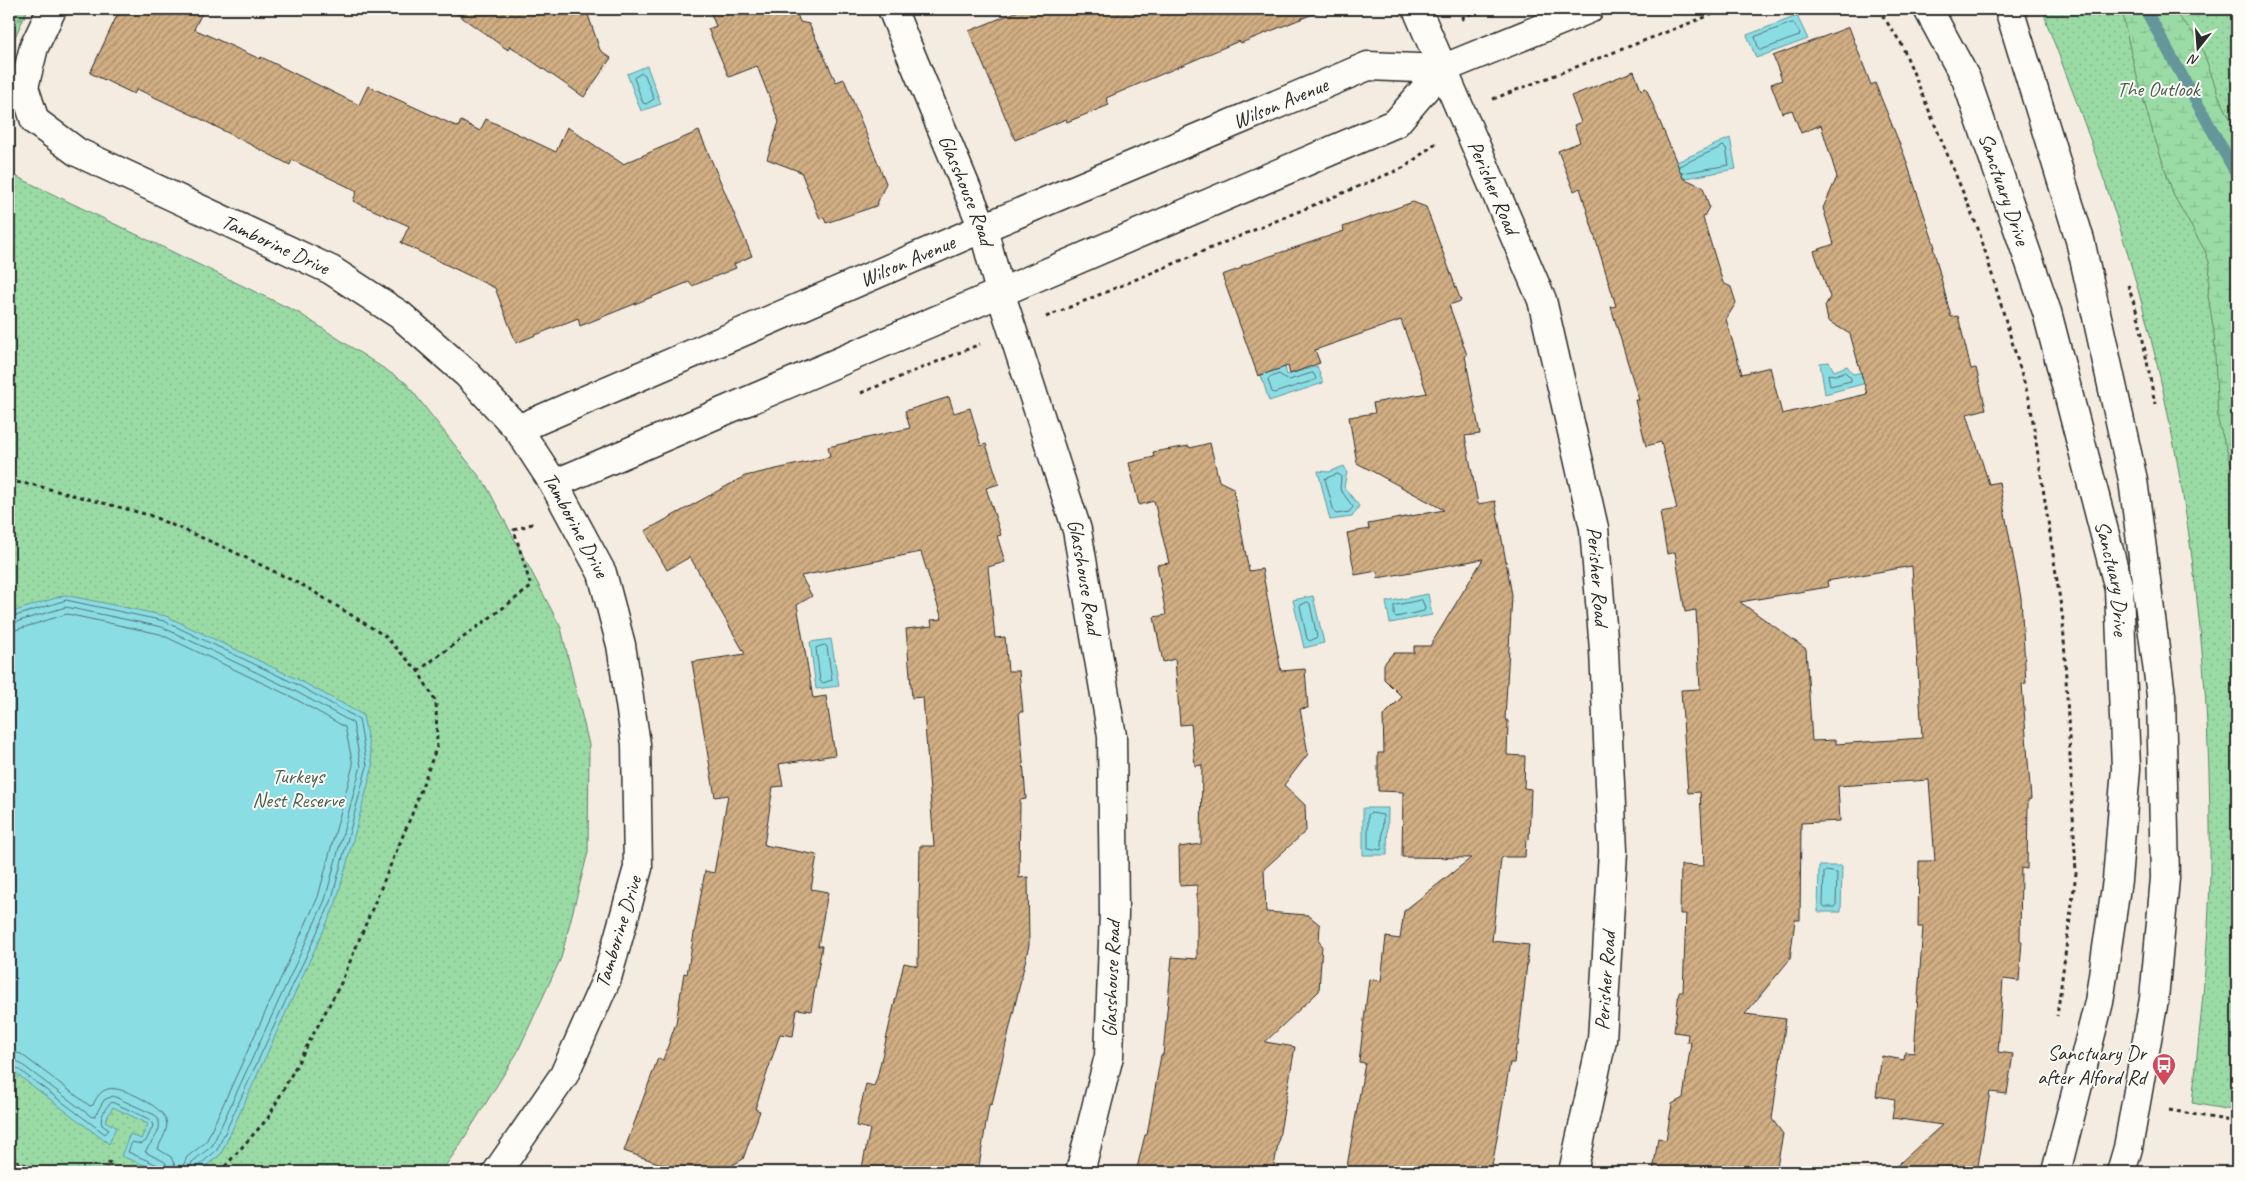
<svg xmlns="http://www.w3.org/2000/svg" width="2246" height="1181" viewBox="0 0 2246 1181" font-family="Caveat,sans-serif">
<defs>
<pattern id="green-dots" width="8" height="8" patternUnits="userSpaceOnUse" patternTransform="scale(1.25)"><rect width="8" height="8" fill="#9adba5"/><path d="M2 2h.1M6 6h.1" fill="none" stroke="#85bc8e" stroke-width="1.8" stroke-linecap="round"/></pattern>
<pattern id="forest-firs" width="22" height="20" patternUnits="userSpaceOnUse" patternTransform="scale(1.25)"><rect width="22" height="20" fill="#9adba5"/><path d="M5 1l3.5 6h-7zM16 11l3.5 6h-7z" fill="#85bc8e"/></pattern>
<pattern id="wetland-marsh" width="20" height="14" patternUnits="userSpaceOnUse" patternTransform="scale(1.25)"><rect width="20" height="14" fill="#9adba5"/><path d="M1 5h8M5 5V1M11 12h8M15 12V8" fill="none" stroke="#85bc8e"/></pattern>
<pattern id="building-hatch" width="6" height="6" patternUnits="userSpaceOnUse" patternTransform="scale(1.25)"><rect width="6" height="6" fill="#d1ae83"/><path d="M-1 1l2-2M0 6l6-6M5 7l2-2" fill="none" stroke="#aa8e6b"/></pattern>
</defs>
<rect width="100%" height="100%" fill="#f4ece0"/>
<filter id="ink" filterUnits="userSpaceOnUse"><feTurbulence type="fractalNoise" baseFrequency=".02" numOctaves="2"/><feDisplacementMap in="SourceGraphic" scale="10" xChannelSelector="R" yChannelSelector="G"/><feConvolveMatrix kernelMatrix="1 2 1 2 8 2 1 2 1" color-interpolation-filters="sRGB"/></filter>
<g filter="url(#ink)">
<g fill="url(#green-dots)" stroke="#628368">
<path d="M2043,9H2237V1111L2192,1103C2200,1026 2209,949 2210,871C2212,687 2193,502 2147,323C2121,221 2085,122 2047,24Z"/>
<path d="M9,173L299,313L406,383L486,485L561,628L589,745L588,852L561,958L517,1053L458,1148L441,1172H9Z"/>
</g>
<path fill="url(#forest-firs)" stroke="#628368" d="M9,9H28L9,50Z"/>
<path fill="url(#wetland-marsh)" stroke="#628368" d="M2122,9H2171L2191,30L2201,45L2218,94L2237,133V484L2218,421L2214,332L2208,296L2210,265L2205,251L2174,196L2153,133L2134,66L2125,27Z"/>
<g fill="#8bdde4" stroke="#65969a">
<path d="M1797,16L1808,39L1756,58L1747,35Z"/>
<path d="M647,66L661,104L641,111L627,74Z"/>
<path d="M1730,138L1736,169L1675,180L1670,165Z"/>
<path d="M1829,362L1834,371L1847,366L1853,374L1872,370L1874,381L1825,394L1820,363Z"/>
<path d="M1317,366L1323,383L1269,401L1261,375L1285,367L1287,375Z"/>
<path d="M1344,466L1347,472L1344,487L1359,506L1352,517L1330,520L1318,471L1329,472Z"/>
<path d="M1428,594L1432,615L1390,623L1386,602Z"/>
<path d="M65,595L166,616L299,680L363,715L373,766L336,903L221,1154L198,1172H163L121,1156L130,1134L141,1139L148,1124L113,1107L105,1121L116,1127L109,1144L9,1068V613Z"/>
<path d="M1313,596L1324,643L1304,648L1293,600Z"/>
<path d="M831,639L839,686L816,689L810,642Z"/>
<path d="M1363,808H1388L1387,855H1363Z"/>
<path d="M1819,866H1842L1841,912H1818Z"/>
</g>
<g fill="none" stroke-linecap="round" stroke-linejoin="round">
<g stroke="#517275" stroke-width="1">
<path d="M1793,23L1800,33L1799,36L1761,50H1759L1755,37Z"/>
<path d="M642,73L645,75L654,99L646,104L643,103L634,78Z"/>
<path d="M1679,166L1723,146L1726,148L1729,165L1682,173"/>
<path d="M1845,372L1851,378V381L1830,386L1828,374L1835,375Z"/>
<path d="M1313,373L1316,378L1315,380L1274,393L1272,392L1268,380L1269,378L1279,374L1288,380Z"/>
<path d="M1338,474L1341,476L1340,489L1353,507L1349,512L1336,514L1334,512L1325,479Z"/>
<path d="M1422,600L1425,608L1424,611L1396,617L1394,615V606Z"/>
<path d="M1308,602L1310,604L1317,637L1310,641L1307,639L1300,606Z"/>
<path d="M9,618L66,600L164,621L296,684L359,719L367,766L331,902L217,1150L197,1167L195,1172"/>
<path d="M9,624L66,607L162,627L293,690L353,723L361,766L325,900L212,1146L192,1162L189,1172"/>
<path d="M9,632L67,614L160,634L290,696L345,727L353,765L318,897L206,1142L187,1157L181,1170H177L171,1157L158,1149C161,1139 169,1131 166,1120C163,1107 121,1085 108,1089C100,1091 96,1098 93,1105L90,1106L21,1054L9,1051"/>
<path d="M825,645L827,647L832,680L823,683L820,681L816,648Z"/>
<path d="M1371,813L1383,815L1382,847L1381,850L1368,848V815Z"/>
<path d="M1826,871L1837,873L1836,905L1834,907H1825L1823,905L1824,873Z"/>
<path d="M9,1058L17,1061L92,1117L95,1116L104,1100L113,1096L155,1115C167,1128 151,1141 145,1152L165,1162L169,1172"/>
<path d="M9,1065L14,1066L105,1134L109,1130L102,1125C99,1118 106,1106 112,1102L151,1120L153,1126L146,1141L141,1144L132,1142L128,1152L160,1166L163,1172"/>
</g>
<path stroke="#65969a" stroke-width="12" d="M2145,9L2237,175"/>
</g>
<g fill="url(#building-hatch)" stroke="#2b2b2b" fill-rule="evenodd">
<path d="M120,9H204L194,29L260,59L261,57L359,105L368,86L458,127L461,121L480,131L486,119L556,152L567,127L623,164L699,131L752,256L734,264L736,268L692,286L689,282L580,326L578,318L516,343L495,288L401,243L409,226L353,201L357,191L292,160L290,165L197,117L137,89L134,94L90,73Z"/>
<path d="M450,9H586L600,50L611,58L584,97L510,46L508,50Z"/>
<path d="M709,9H795L800,22L809,24L836,82L844,79L886,183L876,206L826,223L824,218L820,219L801,172L767,159L779,122L757,66L729,77L708,29L716,26Z"/>
<path d="M1023,9H1322L1323,10L1241,43L1239,41L1106,98L1109,105L1067,122L1066,119L1015,140L969,31Z"/>
<path d="M1849,27L1871,85L1875,83L1905,157L1935,247H1933L1951,317L1958,316L1971,369L1976,368L1986,409L1967,414L1989,484L1999,482L2021,598L2026,683L2022,684L2031,799L2028,800L2027,869L2021,868L2020,941H2022L2019,981L2003,979L1998,1052L2013,1054L2007,1094L1990,1092L1977,1172H1890L1942,1125L1892,1118L1895,1099L1876,1096L1882,1056L1904,1060L1905,1052L1914,1053L1923,927H1918L1919,861H1935L1929,780L1838,786L1840,821L1801,823L1800,920H1795L1790,959L1745,1014L1786,1019L1772,1119L1783,1134L1776,1172H1653L1658,1138L1666,1140L1672,1104L1683,1098L1691,1042H1687L1688,1034L1674,1032L1679,992H1683L1686,914H1680L1681,865L1704,866L1700,792L1688,793L1681,690L1700,689L1696,610L1685,612L1675,552L1667,554L1660,512L1677,509L1661,442L1646,446L1635,400H1639L1611,307L1616,306L1580,188L1574,191L1558,151L1580,142L1574,125L1581,122L1571,96L1634,71L1641,90L1646,88L1683,178L1703,187L1709,207L1703,218L1723,283L1731,287L1736,303L1726,319L1742,374L1770,367L1782,414L1867,394L1850,334L1828,321L1825,306L1830,297L1814,251L1834,244L1823,208L1837,177L1821,125L1801,133L1792,110L1782,113L1771,84L1782,80L1773,56ZM1912,566L1922,738L1836,744V740L1812,741L1806,649L1740,602L1828,587L1827,581Z"/>
<path d="M1413,202L1426,207L1461,301L1449,305L1467,355L1465,356L1480,434L1465,436L1478,504L1495,501L1512,595L1505,719L1508,721L1507,755L1525,756L1524,788L1531,789L1529,840L1526,839L1525,857H1503L1501,859L1492,941L1529,945L1518,1046H1516L1514,1063H1510L1491,1172H1346L1365,1063L1359,1062L1369,979L1381,981L1386,937L1400,939L1404,911L1471,858L1402,857L1403,792L1378,791V753H1384L1383,716L1402,697L1384,679V664L1393,653H1414V646H1430L1483,559L1378,578L1377,571L1355,575L1347,533L1369,529L1368,524L1444,510L1357,463L1349,417L1375,413L1373,403L1427,393L1401,320L1315,350L1320,363L1290,374L1288,366L1258,376L1222,275L1242,268L1241,266L1344,231L1343,227Z"/>
<path d="M949,397L954,413L970,408L981,446L986,444L999,484L986,488L1001,535L997,536L1005,562L988,567L995,638L1005,637L1008,671H1019L1023,712H1019L1026,799L1020,800L1019,878L1028,877L1029,945L992,1104L989,1105L978,1172H861L870,1129L856,1126L866,1084L874,1086L877,1078L904,963L918,966L920,846H934L923,697L912,698L906,629L932,626L931,620L942,619L921,552L801,576L812,596L797,605L813,698L826,696L835,755L779,764L783,786L773,787L764,845L817,855L811,889L828,892L818,946H822L811,1011L797,1009L793,1036L780,1034L755,1109L760,1111L743,1159L721,1172H684L624,1151L658,1058L663,1060L676,1023L684,973L687,974L705,871L714,873L728,795L715,797L692,662L745,654L690,557L667,570L645,531L745,476L830,457L828,447L910,428L905,411Z"/>
<path d="M1210,443L1219,481L1233,488L1249,571L1262,569L1281,671L1305,669L1308,708L1300,709L1308,754L1284,785L1305,805L1306,831L1264,869L1266,912L1308,915L1320,925L1319,942L1322,945L1319,991L1265,1042L1295,1047L1273,1172H1136L1145,1135H1147L1161,1055H1163L1172,957L1197,959V885L1180,886L1179,847L1201,844L1202,765L1195,766L1191,724L1180,725L1175,659L1163,662L1154,617L1166,615L1157,565L1169,563L1154,501L1139,505L1129,463L1154,457L1153,452L1189,446L1190,448Z"/>
</g>
<g fill="none" stroke-linecap="round" stroke-linejoin="round">
<g stroke="#2b2b2b" stroke-width="31">
<g id="street">
<path id="s1" d="M52,9L34,47L24,87L35,121L77,152L331,270L400,315L467,374L518,429L554,484L602,573L621,645L636,744L638,868L607,978L564,1075L497,1172"/>
<path id="s2" d="M892,9L983,228L1000,292L1077,530L1112,736L1114,913L1109,1056L1080,1172"/>
<path id="s3" d="M1417,9L1542,300L1594,528L1604,650L1613,851L1602,1040L1573,1172"/>
<path id="s4" d="M518,429L983,228L1368,66L1442,69L1589,9"/>
<path d="M554,484L1396,123L1442,69"/>
</g>
</g>
<g stroke="#2b2b2b" stroke-width="31">
<g id="secondary">
<path id="s5" d="M1928,9L1966,79L2047,312L2119,589L2126,768L2117,880L2099,1002L2056,1172"/>
<path d="M2009,9L2080,240L2133,480L2161,695L2165,878L2154,999L2128,1148L2121,1172"/>
</g>
</g>
<g stroke="#2b2b2b" stroke-width="3" stroke-dasharray="4 4" stroke-linecap="butt">
<path d="M1459,9L1464,22"/>
<path d="M1878,9L1901,43L1979,231L2030,402L2063,620L2076,873L2057,1016"/>
<path d="M1461,18L1483,9"/>
<path d="M1493,99L1726,9"/>
<path d="M2128,285L2139,319L2155,404"/>
<path d="M1046,317L1405,167L1436,143"/>
<path d="M861,393L980,344"/>
<path d="M9,481L34,485L149,515L228,549L306,587L385,636L418,671L436,702L437,746L412,814L341,983L268,1118L220,1172"/>
<path d="M418,671L531,587L514,530L535,523"/>
<path d="M2169,1110L2237,1122"/>
<path d="M9,1157L40,1172"/>
<path d="M105,1172L111,1159"/>
</g>
<use href="#street" stroke="#fdfcf7" stroke-width="28"/>
<use href="#secondary" stroke="#fdfcf7" stroke-width="28"/>
</g>
</g>
<defs>
<g id="bus-pin" transform="scale(1.25)"><path d="M0 17L-7.5 6A9.5 9.5 0 1 1 7.5 6Z" fill="#d1495b" stroke="#fdfcf7"/><path d="M-5-6H5V4H4V6H2V4H-2V6H-4V4H-5ZM-3.5-4V0h7V-4ZM-3.5 1.2v1.5H-2V1.2ZM2 1.2v1.5H3.5V1.2Z" fill="#fff"/></g>
</defs>
<g fill-rule="evenodd">
<use href="#bus-pin" x="2164" y="1065"/>
</g>
<g text-anchor="middle" dominant-baseline="central" stroke-width="4" stroke-linejoin="round" paint-order="stroke">
<g font-size="21" fill="#4c6050" stroke="#fdfcf7">
<text x="2158" y="89">The Outlook</text>
<text x="298" y="776">Turkeys<tspan x="298" dy="24">Nest Reserve</tspan></text>
</g>
<g font-size="21" fill="#2b2b2b" stroke="#fdfcf7">
<text stroke="none"><textPath href="#s4" startOffset="829">Wilson Avenue</textPath></text>
<text stroke="none"><textPath href="#s3" startOffset="194">Perisher Road</textPath></text>
<text stroke="none"><textPath href="#s5" startOffset="196">Sanctuary Drive</textPath></text>
<text stroke="none"><textPath href="#s2" startOffset="196">Glasshouse Road</textPath></text>
<text stroke="none"><textPath href="#s1" startOffset="390">Tamborine Drive</textPath></text>
<text stroke="none"><textPath href="#s4" startOffset="424">Wilson Avenue</textPath></text>
<text stroke="none"><textPath href="#s1" startOffset="810">Tamborine Drive</textPath></text>
<text stroke="none"><textPath href="#s2" startOffset="601">Glasshouse Road</textPath></text>
<text stroke="none"><textPath href="#s3" startOffset="599">Perisher Road</textPath></text>
<text stroke="none"><textPath href="#s5" startOffset="601">Sanctuary Drive</textPath></text>
<text transform="translate(618 932) rotate(-73)">Tamborine Drive</text>
<text transform="translate(1111 979) rotate(-88)">Glasshouse Road</text>
<text transform="translate(1605 981) rotate(-86)">Perisher Road</text>
</g>
<g font-size="21" fill="#2b2b2b" stroke="#fdfcf7" text-anchor="end">
<text x="2146" y="1053">Sanctuary Dr<tspan x="2146" dy="24">after Alford Rd</tspan></text>
</g>
</g>
<rect width="2246" height="1181" fill="none" stroke="#fdfcf7" stroke-width="30"/>
<rect x="15" y="15" width="2216" height="1151" fill="none" stroke="#2b2b2b" stroke-width="2" filter="url(#ink)"/>
<g transform="translate(2198 48) rotate(197)" stroke="#fdfcf7" stroke-width="4" paint-order="stroke">
<path d="M0-4L9 19L0 12L-9 19Z" fill="#2b2b2b"/>
<text y="-8" font-size="14" font-weight="bold" text-anchor="middle" fill="#2b2b2b">N</text>
</g>
</svg>
